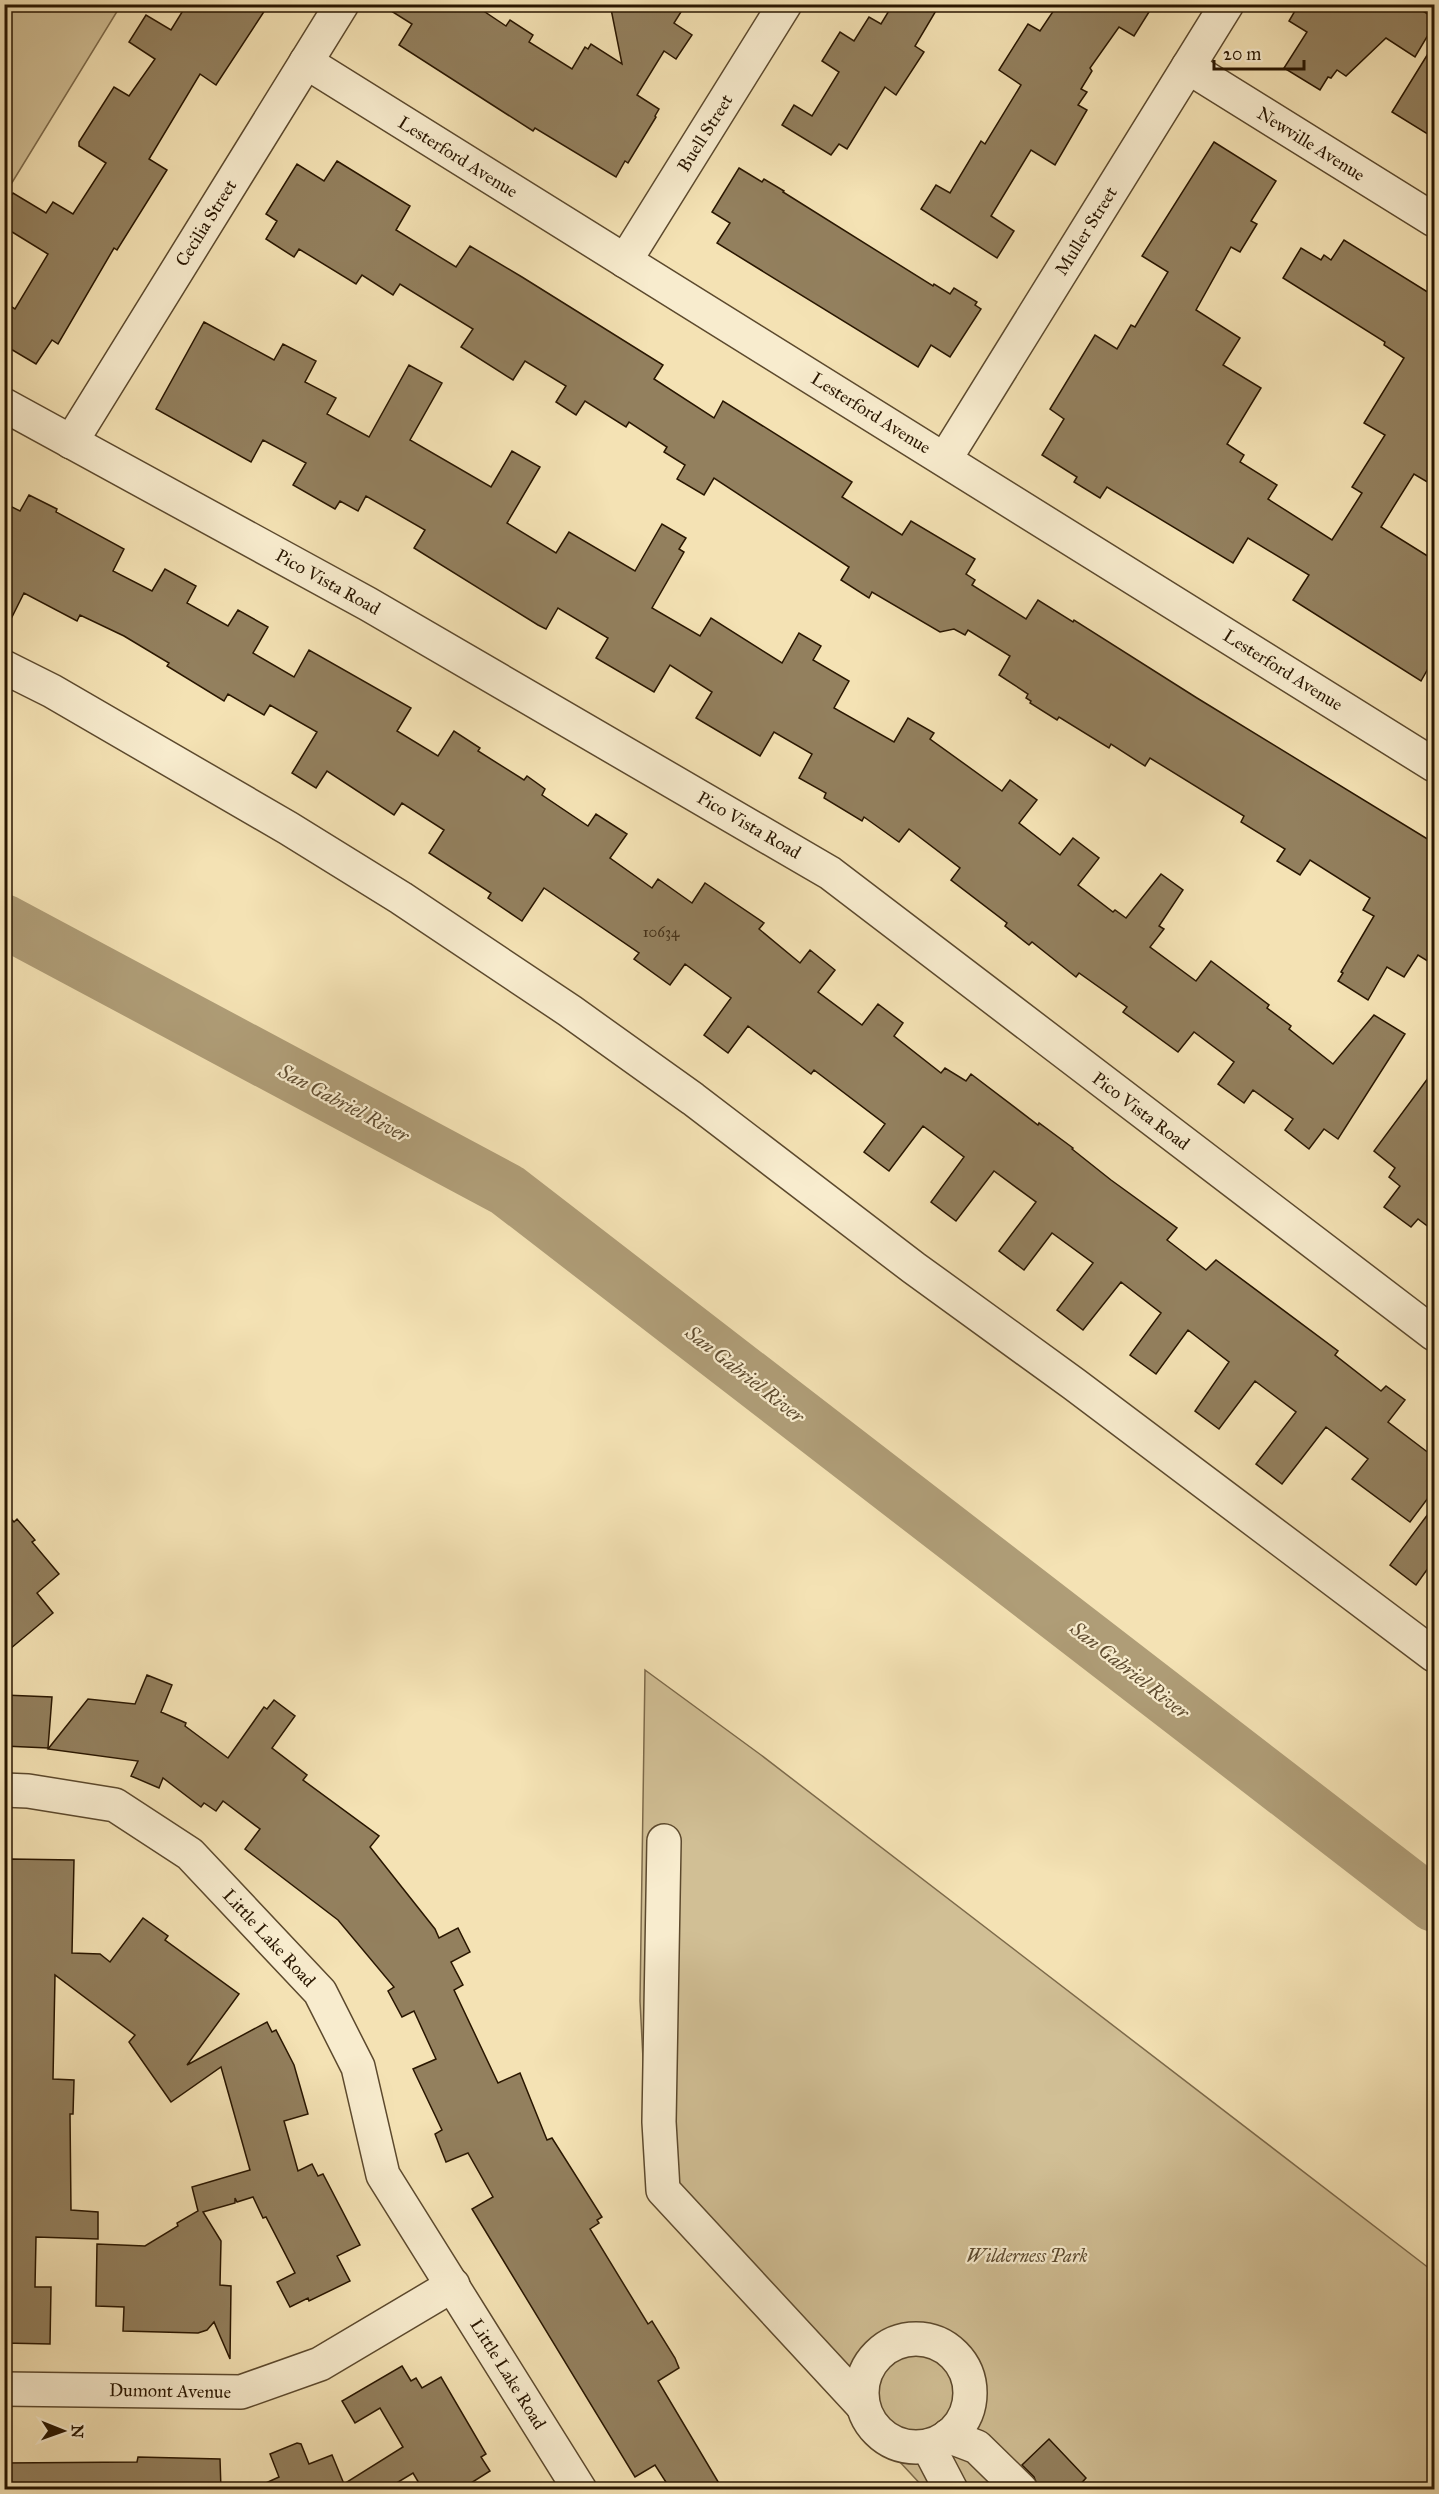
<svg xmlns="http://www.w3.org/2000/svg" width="1439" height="2494" viewBox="0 0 1439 2494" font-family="'IM FELL Great Primer',serif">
<rect width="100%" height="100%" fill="#f4e2b4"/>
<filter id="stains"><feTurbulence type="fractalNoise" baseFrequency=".00333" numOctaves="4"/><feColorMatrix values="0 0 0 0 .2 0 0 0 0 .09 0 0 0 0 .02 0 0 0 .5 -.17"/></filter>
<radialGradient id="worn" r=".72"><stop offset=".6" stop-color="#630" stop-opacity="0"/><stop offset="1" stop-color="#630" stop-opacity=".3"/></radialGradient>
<g fill="#d1bf95" stroke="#7d6a4a" stroke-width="1.5">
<path d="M5,4L121,5L5,194L4,5Z"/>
<path d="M645,1670L761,1755L1434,2272V2489H925L650,2193L640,2001Z"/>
</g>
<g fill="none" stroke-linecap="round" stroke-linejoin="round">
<path stroke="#af9d77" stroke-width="54" d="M4,921L507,1190L1434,1905"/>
</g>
<g fill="#93805e" stroke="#291600" stroke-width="1.5">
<path d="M187,4H269L216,85L200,74L149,159L167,170L117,250L114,248L58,344L52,340L36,364L4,345V302L15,309L48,254L4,227V206L13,193L46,213L53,202L73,214L106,163L79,146V142L114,87L129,96L155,59L129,42L146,15L171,30Z"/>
<path d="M380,4H473L506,26L510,20L533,35L529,42L572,69L585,47L588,49L591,44L622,64L610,4H686L674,23L692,35L676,59L664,51L637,95L659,109L655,116L656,117L628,163L625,161L616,177L535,128L533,131L399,45L412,24Z"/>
<path d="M893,4H940L915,46L924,52L896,95L885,87L847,149L839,144L831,155L782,125L794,105L812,116L839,72L822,61L840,32L854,41L869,17L881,24Z"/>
<path d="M1058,4H1154L1134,36L1119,27L1090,68L1092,71L1081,89L1087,92L1078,105L1087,110L1055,165L1031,150L991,216L1014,231L997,258L921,209L936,185L950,193L981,141L985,144L1021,85L999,70L1028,24L1040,31Z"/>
<path d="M1299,4H1412L1434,18V25L1415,57L1386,38L1346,76L1337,70L1331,78L1328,77L1320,90L1284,68L1307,32L1289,21Z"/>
<path d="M1434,44V138L1392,112Z"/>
<path d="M1214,142L1276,181L1251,221L1257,224L1240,252L1231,247L1196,310L1240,338L1223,365L1261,388L1227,444L1244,455L1240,462L1277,485L1268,499L1332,540L1362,493L1352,487L1385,435L1364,423L1404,358L1384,345L1385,342L1283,278L1301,248L1321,260L1324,255L1331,260L1344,240L1434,296V486L1414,474L1381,527L1434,560V658L1421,681L1293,600L1309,575L1248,538L1233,563L1107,487L1100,498L1074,482L1077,477L1042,455L1064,419L1050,409L1095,335L1117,349L1131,325L1135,327L1168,272L1142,256Z"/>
<path d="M337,161L410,206L396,230L456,267L470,246L522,277L663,365L654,379L714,418L723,401L852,482L842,497L902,535L911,521L975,559L966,574L975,580L972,585L1026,619L1038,600L1073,622L1074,620L1197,698L1434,843V965L1418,955L1404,977L1387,967L1368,1000L1338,981L1343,973L1341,972L1374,916L1363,910L1370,898L1310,860L1300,875L1277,861L1285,849L1241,822L1244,816L1150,758L1145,766L1111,744L1109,748L1059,717L1057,720L1030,703L1031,701L1026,698L1028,694L999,675L1010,656L968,630L965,635L954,629L940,632L872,592L869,598L841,580L849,567L714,478L704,495L677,479L685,465L664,452L667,447L629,422L626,427L585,401L576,415L556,402L566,386L525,361L513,380L461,347L473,329L400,284L393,295L362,275L356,284L299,249L294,257L266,239L277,221L266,214L297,164L324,181Z"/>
<path d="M739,168L762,182L764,179L784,191L783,192L933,286L934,284L950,294L954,288L977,302L975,305L981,309L950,357L931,345L918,367L717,243L730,223L712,212Z"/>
<path d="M204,322L274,360L283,344L316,361L305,382L336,398L327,414L369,437L409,365L442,383L410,440L491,487L512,451L540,467L507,523L556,553L569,532L635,571L662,524L686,538L679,549L684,552L652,608L700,636L711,618L782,663L799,633L821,646L813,660L849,681L834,708L894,742L908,718L934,733L930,739L1002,791L1010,780L1037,800L1019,823L1060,855L1073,838L1099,858L1078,885L1113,912L1115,910L1126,918L1161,874L1183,890L1159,926L1164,929L1150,947L1196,981L1211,961L1269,1005L1267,1008L1291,1026L1289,1029L1333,1064L1374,1015L1405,1034L1338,1139L1324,1129L1309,1149L1285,1130L1293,1119L1253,1090L1244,1103L1218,1084L1234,1062L1194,1032L1178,1052L1123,1012L1127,1007L1079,973L1076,977L1032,942L1029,945L1005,926L1007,923L951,880L960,868L909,829L899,842L864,817L862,821L824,798L826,793L799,778L812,754L774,732L760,756L696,718L712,692L670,665L654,692L596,658L608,638L558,608L546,629L538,625L414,548L425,530L366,496L358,511L340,501L335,509L293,485L306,463L263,440L251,462L156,409Z"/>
<path d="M29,495L57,509L56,512L124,549L113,571L152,591L165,569L196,586L187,603L228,626L238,610L268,627L253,653L294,677L309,650L411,708L397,731L438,756L454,731L480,748L478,751L524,780L527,776L545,789L542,795L588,826L596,814L627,834L610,858L652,888L658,879L692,903L705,883L764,923L759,929L800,963L810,950L835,970L818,992L862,1025L878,1004L903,1023L894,1036L941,1073L945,1068L966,1081L971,1074L1038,1125L1039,1123L1073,1148L1072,1149L1111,1180L1177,1228L1167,1240L1206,1270L1216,1260L1338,1351L1335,1355L1381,1391L1386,1386L1405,1400L1388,1422L1434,1457V1490L1410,1522L1352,1479L1368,1459L1326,1427L1282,1484L1256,1464L1296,1412L1255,1381L1219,1429L1195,1411L1229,1362L1188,1330L1156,1374L1130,1355L1161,1313L1121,1282L1083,1330L1057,1310L1093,1263L1052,1233L1024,1270L999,1251L1036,1202L994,1171L956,1221L931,1202L964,1157L923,1126L889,1171L864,1152L885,1124L814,1070L811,1074L748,1026L728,1053L704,1035L731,998L685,964L670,985L634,959L639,953L544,888L522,921L488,898L491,893L429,853L444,830L402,803L394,815L327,771L316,788L292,773L317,732L270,705L264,715L228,694L224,701L167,666L169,663L124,636L80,615L77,621L24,593L4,633V503L20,511Z"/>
<path d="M1434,1070V1231L1418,1219L1411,1227L1384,1207L1400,1186L1389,1177L1395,1168L1374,1151Z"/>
<path d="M1434,1506V1560L1416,1585L1390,1565Z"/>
<path d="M4,1511L14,1522L17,1519L35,1540L32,1542L59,1574L37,1593L53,1613L4,1654Z"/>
<path d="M147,1675L172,1685L161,1712L186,1723L185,1726L228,1758L264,1707L267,1709L274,1700L295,1716L272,1748L307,1775L303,1780L379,1836L370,1847L435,1929L439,1938L458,1928L470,1952L451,1962L463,1985L454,1990L498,2083L520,2073L547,2140L552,2138L602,2217L597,2220L599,2223L590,2229L648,2324L652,2321L675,2358L679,2368L658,2381L723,2490H671L655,2465L635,2477L472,2209L493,2197L468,2153L446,2162L435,2134L442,2130L413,2069L436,2059L414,2011L402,2017L388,1991L394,1987L338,1920L245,1849L260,1829L223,1801L216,1811L204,1803L201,1807L163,1778L159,1788L131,1776L138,1761L48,1749L88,1699L135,1704Z"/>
<path d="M4,1695L52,1697L48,1748L4,1746Z"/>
<path d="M11,1859L74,1860L72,1953L100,1954L110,1962L143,1918L168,1936L165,1940L239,1994L187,2065L267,2022L272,2032L276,2030L294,2065L308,2114L284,2121L298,2171L312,2164L318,2176L323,2174L360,2245L337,2256L350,2281L309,2301L308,2298L290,2307L277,2282L295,2273L266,2217L263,2218L253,2197L237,2202L235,2198V2203L203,2212L221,2241L220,2285L231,2286L230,2359L214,2322L207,2330L198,2333L123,2331L124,2307L96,2306L97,2244L145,2246L178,2226L177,2223L198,2211L192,2187L250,2170L221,2067L171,2102L129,2042L135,2035L55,1975L53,2079L74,2080L73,2114H70L71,2210L98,2212V2239L36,2237L35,2287H51L50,2344L4,2343V2030H9L10,1978L4,1977V1887H10Z"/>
<path d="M402,2366L411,2381L416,2378L422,2388L441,2377L486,2454L481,2457L490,2471L460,2490H423L413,2473L385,2490H250L279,2477L270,2454L297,2443L301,2444L309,2464L332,2455L344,2484L403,2447L380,2408L355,2423L342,2401Z"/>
<path d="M1049,2439L1086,2478L1075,2490H1039L1034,2477L1022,2465Z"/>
<path d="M138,2457L220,2459L221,2490H4V2463L137,2462Z"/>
</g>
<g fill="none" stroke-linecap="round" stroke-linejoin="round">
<g stroke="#5c492d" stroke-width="36">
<g id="minor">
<path d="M306,62L1434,765"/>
<path d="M1188,67L1434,220"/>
<path d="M625,261L785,4"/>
<path d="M4,405L368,604L830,873L1434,1334"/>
<path d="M71,442L342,4"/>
<path d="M945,459L1227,4"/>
<path d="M4,667L52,691L288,828L401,898L570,1011L693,1099L914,1268L1074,1384L1434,1655"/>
<path d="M4,1790L28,1791L115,1805L190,1854L320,1992L358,2067L383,2175L580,2490"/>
<path d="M664,1841L659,2122L663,2190L863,2406"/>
<circle cx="916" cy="2393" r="54"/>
<path d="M4,2389L241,2392L320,2364L453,2285"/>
<path d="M948,2436L977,2447L1021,2490"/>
<path d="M928,2446L951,2490"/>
</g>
</g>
<use href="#minor" stroke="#f8ecce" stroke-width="33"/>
</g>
<g text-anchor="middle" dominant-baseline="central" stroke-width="4.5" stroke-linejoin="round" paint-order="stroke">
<g font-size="15" fill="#443018">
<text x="661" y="932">10634</text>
</g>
<g font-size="18" fill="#291600" stroke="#f8ecce">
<text transform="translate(705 133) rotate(-58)">Buell Street</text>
<text transform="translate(1311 144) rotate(32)">Newville Avenue</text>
<text transform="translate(458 157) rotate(32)">Lesterford Avenue</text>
<text transform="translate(206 223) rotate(-58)">Cecilia Street</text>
<text transform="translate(1086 231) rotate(-58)">Muller Street</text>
<text transform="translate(871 413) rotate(32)">Lesterford Avenue</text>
<text transform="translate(328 582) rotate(29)">Pico Vista Road</text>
<text transform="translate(1283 670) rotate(32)">Lesterford Avenue</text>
<text transform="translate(749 825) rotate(30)">Pico Vista Road</text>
<text transform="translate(1141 1111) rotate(37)">Pico Vista Road</text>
<text transform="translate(269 1938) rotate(47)">Little Lake Road</text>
<text transform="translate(508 2374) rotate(58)">Little Lake Road</text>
<text transform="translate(170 2391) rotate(1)">Dumont Avenue</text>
</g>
<g font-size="18" font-style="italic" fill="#5b492d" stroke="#f8ecce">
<text x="1027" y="2256">Wilderness Park</text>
</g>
<g font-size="20" font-style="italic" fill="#5f4c30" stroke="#f8ecce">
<text transform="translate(344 1103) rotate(28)">San Gabriel River</text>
<text transform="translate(745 1374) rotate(38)">San Gabriel River</text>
<text transform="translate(1130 1670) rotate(38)">San Gabriel River</text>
</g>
</g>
<rect width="1439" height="2494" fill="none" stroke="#f4e2b4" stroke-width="24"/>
<rect x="6" y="6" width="1427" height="2482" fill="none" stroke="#291600" stroke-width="3"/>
<rect x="12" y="12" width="1415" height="2470" fill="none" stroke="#291600" stroke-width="1.5"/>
<g transform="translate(63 2431) rotate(91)" stroke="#f8ecce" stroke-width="4.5" paint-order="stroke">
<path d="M0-4.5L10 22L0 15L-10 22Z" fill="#291600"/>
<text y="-9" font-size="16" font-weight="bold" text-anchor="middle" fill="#291600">N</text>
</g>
<path d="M1214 60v9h90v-9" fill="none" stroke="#291600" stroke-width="3"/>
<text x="1223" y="60" font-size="18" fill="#291600" stroke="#f8ecce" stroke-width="4.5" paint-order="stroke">20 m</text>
<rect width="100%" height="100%" filter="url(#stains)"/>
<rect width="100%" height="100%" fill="url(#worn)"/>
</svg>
